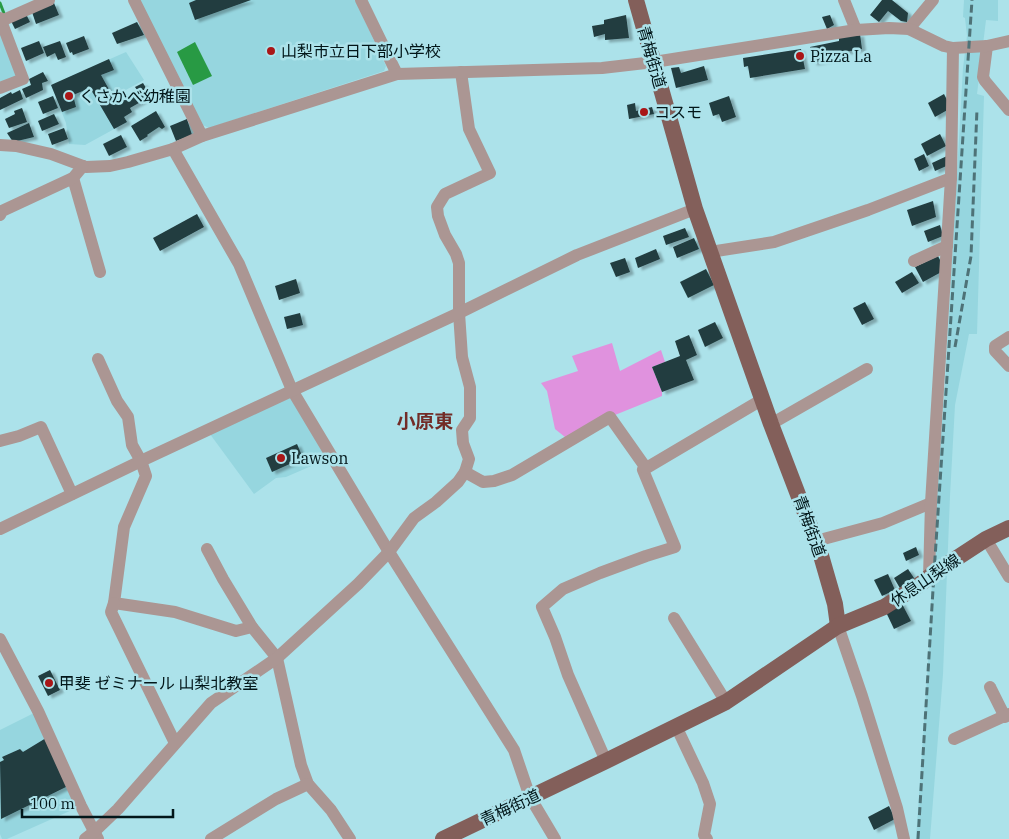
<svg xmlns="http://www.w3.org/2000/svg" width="1009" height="839" viewBox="0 0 1009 839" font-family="'IBM Plex Serif','Noto Sans JP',serif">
<defs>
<filter id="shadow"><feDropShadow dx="4" dy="2.5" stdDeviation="1" flood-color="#0004"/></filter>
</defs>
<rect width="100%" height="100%" fill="#ace2ea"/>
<g fill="#96d6df">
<path d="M140,0H355L386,66L384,71L209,128L203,125L156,36Z"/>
<path d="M964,0H998V21L986,20L977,94L984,96L977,334H969L955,405L950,496L943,674L930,839H916L930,634L935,489L944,403L963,68L967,36L965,18L963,17Z"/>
<path d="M0,18L23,79L0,88Z"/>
<path d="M126,52L144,80L113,97L127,122L85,145L69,144L66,123L51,85Z"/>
<path d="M292,390L332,457L286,477L276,478L254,494L207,430Z"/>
<path d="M38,711L81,806L7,839H2L0,834V730Z"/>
</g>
<path fill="#e092de" d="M612,343L620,371L661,350L665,362L652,367L662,392V396L610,417L570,441L555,429L547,391L541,383L578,371L572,356Z"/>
<path fill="#289a44" d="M195,42L212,76L193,85L177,52Z"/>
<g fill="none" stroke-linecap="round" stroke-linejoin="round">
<path stroke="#289a44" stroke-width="3" d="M0,3L5,16"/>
</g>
<g fill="#223c3f" filter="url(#shadow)">
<path d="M196,0H251L195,20L189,3Z"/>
<path d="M882,0H892L908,13L907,22L901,21L888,11L879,22L870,15Z"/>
<path d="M54,3L59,15L36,24L32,12Z"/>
<path d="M26,14L30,22L15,29L11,21Z"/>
<path d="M626,15L629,38L605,40V34L594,37L592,26L604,24V20Z"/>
<path d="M830,15L834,25L827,29L822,17Z"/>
<path d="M137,22L144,35L117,44L112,33Z"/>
<path d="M860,34L862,49L839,53V58L813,63L810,47L839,41V37Z"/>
<path d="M84,36L89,49L73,55L72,52L70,53L66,43Z"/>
<path d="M39,41L44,53L26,61L21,48Z"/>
<path d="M60,41L66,57L58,60L55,53L47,57L43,47Z"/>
<path d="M801,49L805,69L750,78L748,66L744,67L743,58Z"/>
<path d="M109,59L114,70L101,75L116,102L137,90L135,87L143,83L151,96L130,108L132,112L124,117L127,122L114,129L90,88L73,95L76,107L62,112L51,85Z"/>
<path d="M704,66L708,80L676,88L671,68L679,67L681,73Z"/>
<path d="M43,72L48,81L42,83L43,90L26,98L22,89L31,85L29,79Z"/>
<path d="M20,90L23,99L0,110V98L11,92L12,94Z"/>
<path d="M944,94L951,108L935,117L928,103Z"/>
<path d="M53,96L58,108L43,114L38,102Z"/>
<path d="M729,96L736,117L722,122L719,114L713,116L709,103Z"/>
<path d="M635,103L636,111L652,107L654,114L629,119L627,105Z"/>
<path d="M22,108L27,122L9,128L5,119L15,114L14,111Z"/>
<path d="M156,111L165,127L162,129L159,127L147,135L148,136L140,141L131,126Z"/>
<path d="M54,114L59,124L42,131L38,121Z"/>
<path d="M187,119L192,135L176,141L170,126Z"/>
<path d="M29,123L34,137L13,142L7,133Z"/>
<path d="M64,128L68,139L52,145L48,134Z"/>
<path d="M940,134L946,146L927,156L921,144Z"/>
<path d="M121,135L127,147L109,156L103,144Z"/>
<path d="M924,154L929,166L919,171L914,159Z"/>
<path d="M947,156L951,164L935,171L932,163Z"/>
<path d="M933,201L936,217L912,226L907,210Z"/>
<path d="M197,214L204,227L160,251L153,238Z"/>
<path d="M940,225L943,236L928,242L924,231Z"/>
<path d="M685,228L689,237L666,245L663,236Z"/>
<path d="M694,238L699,249L677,258L673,247Z"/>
<path d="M656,249L660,259L638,268L635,258Z"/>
<path d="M938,256L945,270L923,282L915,267Z"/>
<path d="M625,258L630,272L616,277L610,263Z"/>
<path d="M706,269L714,285L688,298L680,282Z"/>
<path d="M912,272L919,283L902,293L895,282Z"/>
<path d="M296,279L300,293L279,300L275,286Z"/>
<path d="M865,302L874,319L862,325L853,308Z"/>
<path d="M300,313L303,325L287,329L284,317Z"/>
<path d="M715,322L723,338L705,347L698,330Z"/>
<path d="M689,335L697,355L686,360L694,380L662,392L652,367L680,356L675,341Z"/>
<path d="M297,444L303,458L272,472L266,458Z"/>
<path d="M916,547L919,555L906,561L903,553Z"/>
<path d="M908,569L916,581L901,590L894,578Z"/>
<path d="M888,574L895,590L882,596L874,580Z"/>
<path d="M901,602L911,621L894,629L885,610Z"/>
<path d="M50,670L60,690L48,696L38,676Z"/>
<path d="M46,738L70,785L1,819L0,762L4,760L2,757L20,749L23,752Z"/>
<path d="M889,806L895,819L874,830L868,817Z"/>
</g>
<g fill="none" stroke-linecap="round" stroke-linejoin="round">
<g stroke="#ab9693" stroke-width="12">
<path d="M134,0L202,136"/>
<path d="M361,0L397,74"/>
<path d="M844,0L856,30"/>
<path d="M0,18L23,79L0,88"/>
<path d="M1,21L49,0"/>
<path d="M909,29L933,0"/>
<path d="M987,46L983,77L985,81L1009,110"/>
<path d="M461,72L469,129L490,173L445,194L437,207L438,216L445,235L456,254L459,263V313L462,357L470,387V418L462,430L463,443L469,459L465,472"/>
<path d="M0,145L16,146L51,154L86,167L110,166L128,162L173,149L202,136L397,74L602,68L654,62L856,30L889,28L909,29L944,46L953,48L987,46L1009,41"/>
<path d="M173,149L239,264L292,390L389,552L514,750L530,797L555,839"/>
<path d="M73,178L100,272"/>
<path d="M0,215L2,211L73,178L83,166"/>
<path d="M710,252L774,242L868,210L951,178"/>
<path d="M914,261L947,246"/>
<path d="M1009,337L995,346V351L1009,366"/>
<path d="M98,359L117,401L128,417L132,445L141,461L146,476L124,527L114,603L175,612L236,631L252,627L277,658L301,765L308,784L331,810L350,839"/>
<path d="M771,424L867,369"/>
<path d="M0,441L19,436L41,427L72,494"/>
<path d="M0,529L141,461L459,313L577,255L695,209"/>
<path d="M986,539L1009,577"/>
<path d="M816,541L883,523L931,503"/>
<path d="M207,549L223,579L252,627"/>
<path d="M929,577L931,503L951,178L953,48"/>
<path d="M114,603L111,612L175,743"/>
<path d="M674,618L726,702"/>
<path d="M838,626L862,696L897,808L904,839"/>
<path d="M0,639L38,711L81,806L98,839"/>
<path d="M990,687L1005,717"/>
<path d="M676,726L703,783L710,804L704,835L707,839"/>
<path d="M954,739L1009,714"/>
<path d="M606,761L568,675L555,637L542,607L563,589L600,573L646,556L675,547L643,470L763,399"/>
<path d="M85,839L94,832L118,809L211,703L277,658L358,584L389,552L414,518L436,502L458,482L465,472L483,482L494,481L512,475L610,417L646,468"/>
<path d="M211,839L276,799L308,784"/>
</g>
<g stroke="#835f5a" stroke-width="16">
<path d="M636,0L695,209L771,424L820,552L835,604L838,626"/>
<path d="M443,839L606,761L726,702L838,626L884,607L919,585L934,573L986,539L1009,528"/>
</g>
<g stroke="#4e7277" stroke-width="3" stroke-dasharray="8 4" stroke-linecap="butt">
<path d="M955,347L971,256L977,109"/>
<path d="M918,839L934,573L972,0"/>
</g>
</g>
<g fill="#a91617" stroke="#ace2ea" stroke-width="2">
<circle cx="271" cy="51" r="5"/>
<circle cx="800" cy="56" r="5"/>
<circle cx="69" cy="96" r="5"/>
<circle cx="644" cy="112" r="5"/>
<circle cx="281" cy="458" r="5"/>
<circle cx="49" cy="683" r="5"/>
</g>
<g text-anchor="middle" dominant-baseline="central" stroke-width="5" stroke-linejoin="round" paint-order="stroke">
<g font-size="16" fill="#021619" stroke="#ace2ea" text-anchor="start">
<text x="281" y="51">山梨市立日下部小学校</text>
<text x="810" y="56">Pizza La</text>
<text x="79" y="96">くさかべ幼稚園</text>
<text x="654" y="112">コスモ</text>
<text x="291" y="458">Lawson</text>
<text x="59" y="683">甲斐 ゼミナール 山梨北教室</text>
</g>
<g font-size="16" fill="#021619" stroke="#ace2ea">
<text transform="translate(652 57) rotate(74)">青梅街道</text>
<text transform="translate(810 526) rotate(70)">青梅街道</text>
<text transform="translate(925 580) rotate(-34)">休息山梨線</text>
<text transform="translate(510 807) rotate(-25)">青梅街道</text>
</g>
<g font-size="19" font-weight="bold" fill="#722c27" stroke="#ace2ea">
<text x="425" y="421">小原東</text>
</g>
</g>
<path d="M22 809v8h151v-8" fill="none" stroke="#021619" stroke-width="2.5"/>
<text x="30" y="809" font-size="15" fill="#021619" stroke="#ace2ea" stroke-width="4" paint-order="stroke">100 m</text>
</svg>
